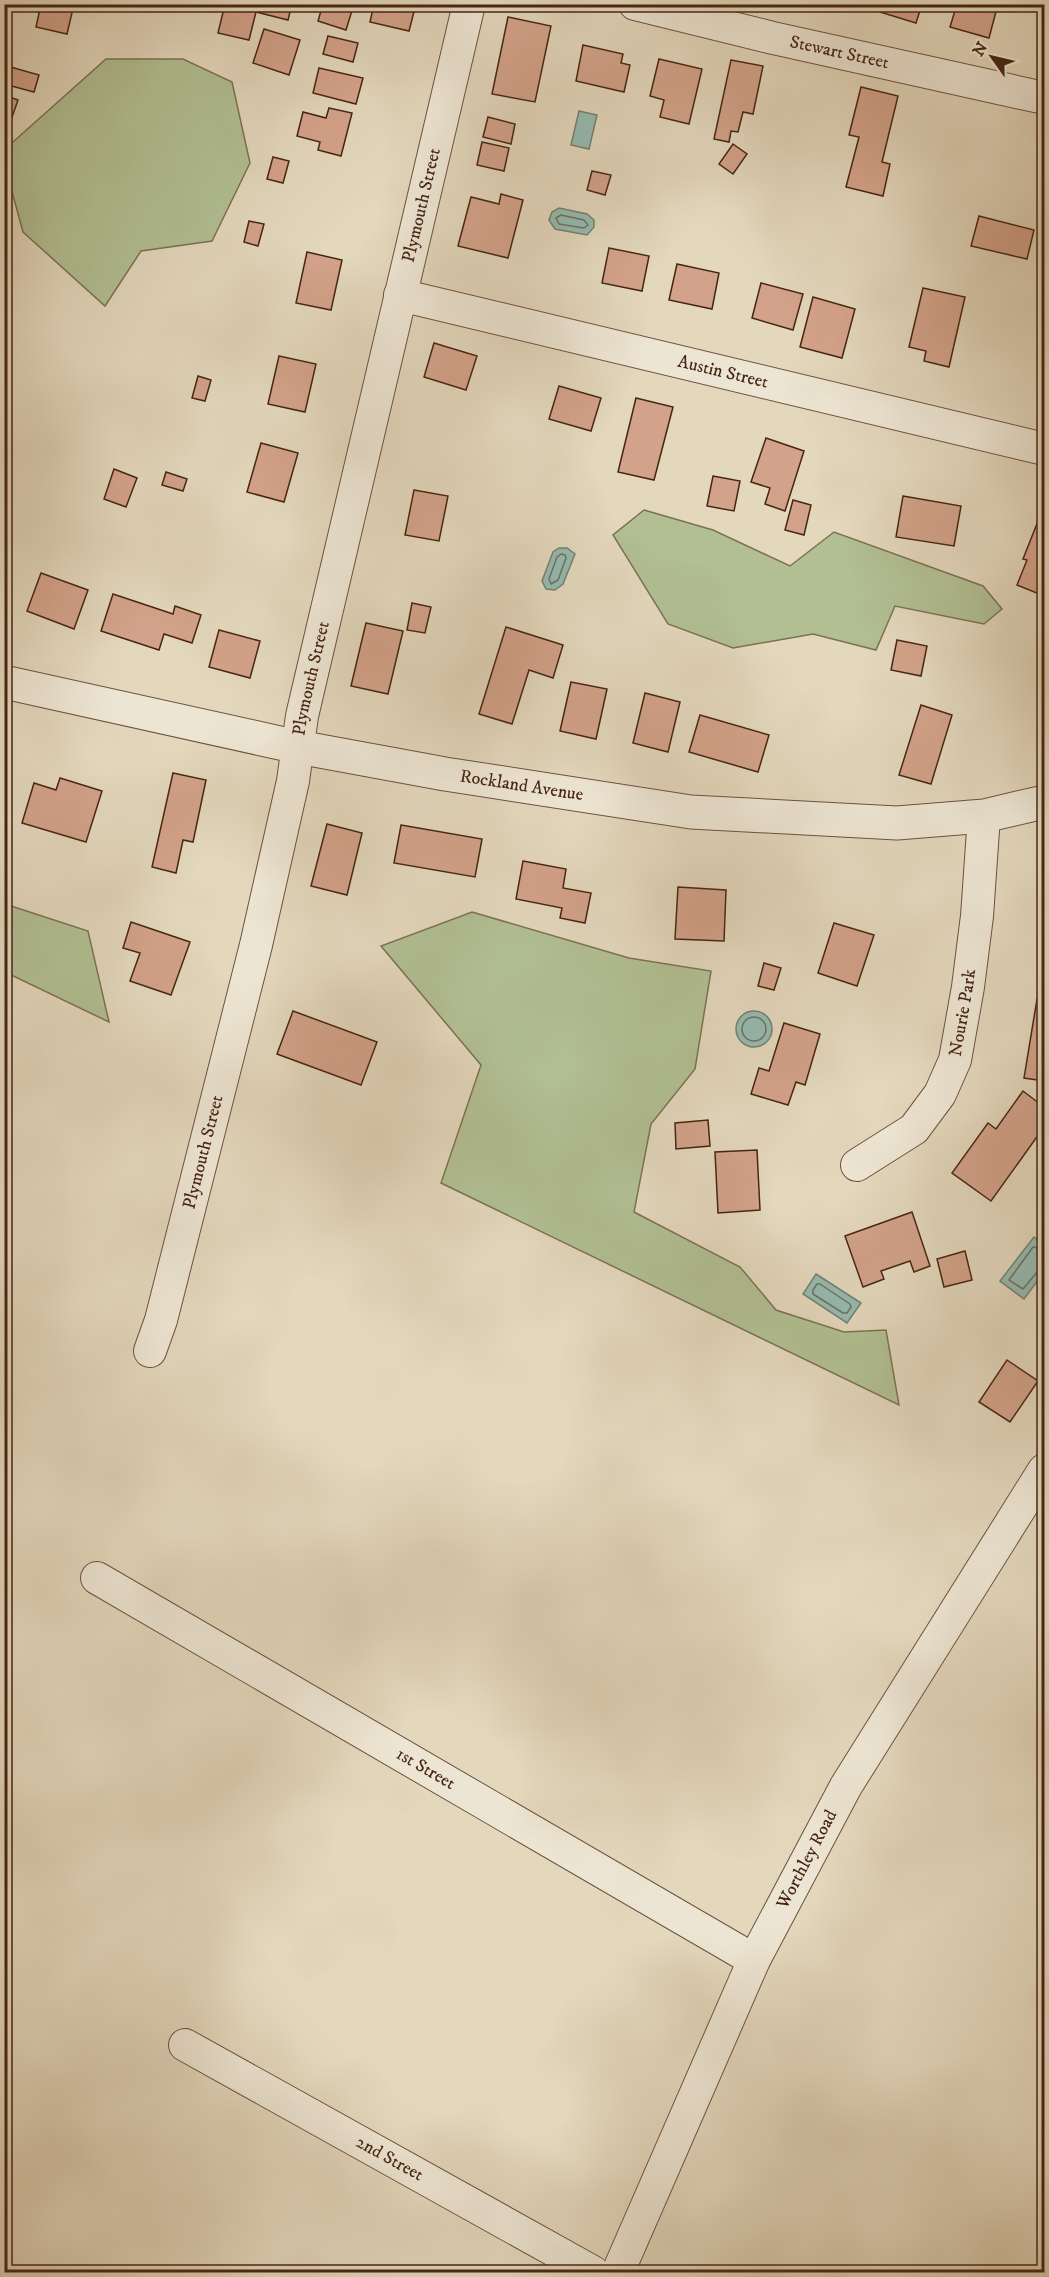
<svg xmlns="http://www.w3.org/2000/svg" width="1049" height="2277" viewBox="0 0 1049 2277" font-family="'IM FELL DW Pica',serif">
<rect width="100%" height="100%" fill="#e3d7bc"/>
<filter id="stains"><feTurbulence type="fractalNoise" baseFrequency=".00333" numOctaves="4"/><feColorMatrix values="0 0 0 0 .2 0 0 0 0 .09 0 0 0 0 .02 0 0 0 .5 -.17"/></filter>
<radialGradient id="worn" r=".72"><stop offset=".6" stop-color="#630" stop-opacity="0"/><stop offset="1" stop-color="#630" stop-opacity=".3"/></radialGradient>
<g fill="#b1bf93" stroke="#7c7253" stroke-width="1.5">
<path d="M106,59H183L232,82L250,163L212,241L141,251L105,306L23,232L5,166L4,150Z"/>
<path d="M644,510L713,530L790,566L834,532L983,586L1002,609L984,624L895,606L876,650L813,634L733,648L668,624L613,535Z"/>
<path d="M5,904L88,931L109,1022L5,972Z"/>
<path d="M472,912L629,958L711,971L695,1069L651,1124L634,1212L740,1267L776,1310L844,1332L886,1330L899,1405L441,1183L481,1065L381,946Z"/>
</g>
<g fill="#95bab0" stroke="#757f71" stroke-width="1.5">
<path d="M579,111L597,115L589,149L571,145Z"/>
<path d="M559,208L587,214L594,220V227L587,235L555,229L549,220L552,212Z"/>
<path d="M559,548H567L575,554L563,584L555,590L546,589L542,581L553,552Z"/>
<circle cx="754" cy="1029" r="18"/>
<path d="M1034,1237L1044,1245V1272L1024,1299L1000,1281Z"/>
<path d="M816,1274L861,1303L847,1323L803,1294Z"/>
</g>
<g fill="none" stroke-linecap="round" stroke-linejoin="round">
<g stroke="#6e7062" stroke-width="1.5">
<path d="M561,215L584,220L588,225L584,228L559,224L556,218Z"/>
<path d="M561,554L565,555L566,558L558,580L551,584L549,579L557,557Z"/>
<circle cx="754" cy="1029" r="12"/>
<path d="M1044,1249L1033,1247L1009,1280L1023,1289L1038,1271L1044,1269"/>
<path d="M817,1284H820L850,1304L851,1307L847,1313H843L813,1294V1290Z"/>
</g>
</g>
<g fill="#d3a28a" stroke="#462613" stroke-width="1.5">
<path d="M41,4H74L67,34L36,27Z"/>
<path d="M225,4H292L288,20L256,12L249,40L218,33Z"/>
<path d="M323,4H354L346,30L318,21Z"/>
<path d="M374,4H416L409,31L370,22Z"/>
<path d="M882,4H922L916,23L880,12Z"/>
<path d="M957,4H998L989,38L950,27Z"/>
<path d="M508,17L551,26L535,102L492,94Z"/>
<path d="M264,29L300,40L289,75L253,63Z"/>
<path d="M328,36L358,43L353,62L323,54Z"/>
<path d="M583,45L623,54L621,63L630,65L624,92L576,81Z"/>
<path d="M659,59L702,69L689,124L660,117L664,100L650,96Z"/>
<path d="M731,60L763,66L753,114L743,112L738,132L731,131L729,142L714,139Z"/>
<path d="M7,66L39,75L34,92L4,84Z"/>
<path d="M319,68L363,78L356,104L313,93Z"/>
<path d="M861,87L898,96L882,162L890,164L883,196L846,187L859,137L849,135Z"/>
<path d="M4,95L18,100L11,120L4,118Z"/>
<path d="M329,108L352,113L341,156L318,150L320,142L297,136L303,112L326,118Z"/>
<path d="M488,117L515,124L511,144L483,137Z"/>
<path d="M482,142L509,148L504,171L477,165Z"/>
<path d="M733,144L747,154L733,174L719,164Z"/>
<path d="M273,157L289,161L283,183L267,179Z"/>
<path d="M592,171L611,175L605,195L587,190Z"/>
<path d="M501,194L523,200L508,258L458,246L471,197L499,204Z"/>
<path d="M979,216L1034,230L1027,259L971,246Z"/>
<path d="M249,221L264,224L258,246L244,242Z"/>
<path d="M609,248L649,256L642,291L602,283Z"/>
<path d="M307,252L342,260L331,310L296,303Z"/>
<path d="M677,264L719,273L712,309L669,300Z"/>
<path d="M761,283L803,294L793,330L752,318Z"/>
<path d="M923,288L965,297L949,367L924,361L926,351L909,347Z"/>
<path d="M813,297L855,309L842,358L800,347Z"/>
<path d="M434,343L477,356L466,390L424,377Z"/>
<path d="M279,356L316,364L305,412L268,404Z"/>
<path d="M198,376L211,380L205,401L192,398Z"/>
<path d="M559,386L601,398L591,431L549,419Z"/>
<path d="M636,398L673,407L654,480L618,472Z"/>
<path d="M766,438L804,451L785,511L765,504L770,488L751,482Z"/>
<path d="M261,443L298,453L284,502L247,492Z"/>
<path d="M114,469L137,478L126,507L104,499Z"/>
<path d="M166,472L187,479L183,491L162,485Z"/>
<path d="M713,476L740,481L734,511L707,506Z"/>
<path d="M414,490L448,496L439,541L405,535Z"/>
<path d="M903,496L961,506L954,546L896,537Z"/>
<path d="M793,500L811,505L804,535L785,530Z"/>
<path d="M1044,506V596L1017,585L1027,560L1023,559Z"/>
<path d="M41,573L88,590L74,629L27,611Z"/>
<path d="M113,594L173,614L175,606L201,615L192,643L164,634L159,650L101,631Z"/>
<path d="M412,603L431,607L425,633L407,630Z"/>
<path d="M366,623L403,631L388,694L351,686Z"/>
<path d="M506,627L563,645L553,678L529,670L512,724L479,714Z"/>
<path d="M219,630L260,641L250,678L209,667Z"/>
<path d="M897,640L927,646L921,676L891,670Z"/>
<path d="M571,682L607,689L596,739L560,731Z"/>
<path d="M645,693L680,702L668,752L633,743Z"/>
<path d="M921,705L952,715L931,784L899,775Z"/>
<path d="M700,715L769,735L758,772L689,752Z"/>
<path d="M173,773L206,780L193,842L183,840L176,873L152,867Z"/>
<path d="M60,778L102,791L86,842L22,823L34,783L56,790Z"/>
<path d="M327,824L362,833L347,895L311,886Z"/>
<path d="M401,825L482,839L475,877L394,863Z"/>
<path d="M523,861L566,869L563,888L591,893L585,923L560,918L562,908L516,899Z"/>
<path d="M678,887L726,890L724,941L675,939Z"/>
<path d="M131,922L190,942L171,995L130,981L140,953L123,948Z"/>
<path d="M834,923L874,935L857,986L818,973Z"/>
<path d="M764,963L781,968L774,990L758,986Z"/>
<path d="M1037,999L1044,1000V1081L1024,1078Z"/>
<path d="M293,1011L377,1042L361,1085L277,1054Z"/>
<path d="M784,1023L820,1034L805,1085L796,1082L788,1105L751,1094L759,1068L769,1071Z"/>
<path d="M1023,1091L1044,1107V1127L991,1201L952,1173L988,1123L996,1129Z"/>
<path d="M708,1120L710,1146L676,1149L675,1123Z"/>
<path d="M757,1150L760,1210L718,1213L715,1152Z"/>
<path d="M912,1212L930,1266L914,1272L910,1261L881,1271L884,1279L863,1287L845,1236Z"/>
<path d="M965,1251L972,1280L944,1287L937,1259Z"/>
<path d="M1007,1360L1038,1381L1010,1422L979,1402Z"/>
</g>
<g fill="none" stroke-linecap="round" stroke-linejoin="round">
<g stroke="#6d523d" stroke-width="34">
<g id="minor">
<path id="s1" d="M635,4L773,38L1044,98"/>
<path id="s2" d="M400,295L1044,449"/>
<path id="s3" d="M857,1165L914,1129L940,1094L955,1060L968,987L977,916L984,816"/>
<path id="s4" d="M150,1351L161,1320L256,945L293,781L302,716L469,4"/>
<path id="s5" d="M97,1578L754,1960"/>
<path id="s6" d="M185,2045L593,2272"/>
<path id="s7" d="M618,2272L754,1960L846,1786L1044,1470"/>
</g>
</g>
<g stroke="#6d523d" stroke-width="35">
<g id="tertiary">
<path id="s8" d="M4,682L298,747L445,774L691,812L897,823L984,816L1044,802"/>
</g>
</g>
<use href="#minor" stroke="#ede5d3" stroke-width="32"/>
<use href="#tertiary" stroke="#ede5d3" stroke-width="33"/>
</g>
<g text-anchor="middle" dominant-baseline="central" stroke-width="4.5" stroke-linejoin="round" paint-order="stroke">
<g font-size="18" fill="#462613" stroke="#ede5d3">
<text stroke="none"><textPath href="#s1" startOffset="210">Stewart Street</textPath></text>
<text stroke="none"><textPath href="#s4" startOffset="1178">Plymouth Street</textPath></text>
<text stroke="none"><textPath href="#s2" startOffset="332">Austin Street</textPath></text>
<text stroke="none"><textPath href="#s4" startOffset="692">Plymouth Street</textPath></text>
<text stroke="none"><textPath href="#s8" startOffset="528">Rockland Avenue</textPath></text>
<text stroke="none"><textPath href="#s3" startOffset="196">Nourie Park</textPath></text>
<text stroke="none"><textPath href="#s4" startOffset="206">Plymouth Street</textPath></text>
<text stroke="none"><textPath href="#s5" startOffset="380">1st Street</textPath></text>
<text stroke="none"><textPath href="#s7" startOffset="454">Worthley Road</textPath></text>
<text stroke="none"><textPath href="#s6" startOffset="234">2nd Street</textPath></text>
</g>
</g>
<rect width="1049" height="2277" fill="none" stroke="#e3d7bc" stroke-width="24"/>
<rect x="6" y="6" width="1037" height="2265" fill="none" stroke="#462613" stroke-width="3"/>
<rect x="12" y="12" width="1025" height="2253" fill="none" stroke="#462613" stroke-width="1.5"/>
<g transform="translate(992 57) rotate(304)" stroke="#ede5d3" stroke-width="4.5" paint-order="stroke">
<path d="M0-4.5L10 22L0 15L-10 22Z" fill="#462613"/>
<text y="-9" font-size="16" font-weight="bold" text-anchor="middle" fill="#462613">N</text>
</g>
<rect width="100%" height="100%" filter="url(#stains)"/>
<rect width="100%" height="100%" fill="url(#worn)"/>
</svg>
